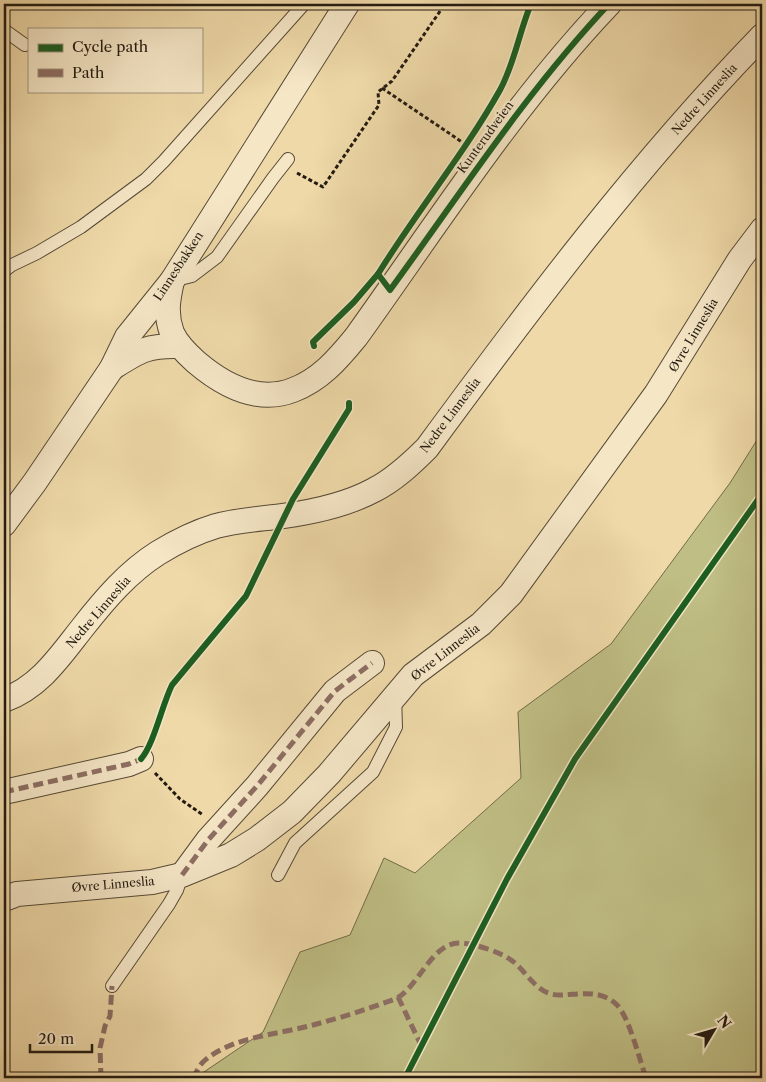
<svg xmlns="http://www.w3.org/2000/svg" width="766" height="1082" viewBox="0 0 766 1082" font-family="'Libre Caslon Text',serif">
<rect width="100%" height="100%" fill="#efd9a8"/>
<filter id="stains"><feTurbulence type="fractalNoise" baseFrequency=".004" numOctaves="4"/><feColorMatrix values="0 0 0 0 .2 0 0 0 0 .09 0 0 0 0 .02 0 0 0 .5 -.17"/></filter>
<radialGradient id="worn" r=".72"><stop offset=".6" stop-color="#630" stop-opacity="0"/><stop offset="1" stop-color="#630" stop-opacity=".3"/></radialGradient>
<path fill="#bfbe84" stroke="#716c4a" d="M762,432V1078H195L263,1032L300,952L350,935L384,858L415,873L521,778L518,712L611,644L730,483Z"/>
<g fill="none" stroke-linecap="round" stroke-linejoin="round">
<g stroke="#564a37" stroke-width="14">
<g id="service">
<path d="M4,30L25,45"/>
<path d="M4,271L12,265L37,253L81,227L146,179L164,161L304,4"/>
<path d="M172,281L192,276L217,257L273,178L288,159"/>
<path d="M278,875L295,843L373,772L396,727L395,696"/>
<path d="M112,986L169,904L177,890L182,875"/>
</g>
</g>
<g stroke="#564a37" stroke-width="26">
<g id="minor">
<path d="M172,281C168,299 165,314 172,333C177,344 187,354 196,362C223,385 257,404 293,390C320,380 338,359 356,337C437,224 513,105 609,4"/>
<path d="M112,368C139,351 147,345 180,346"/>
<path d="M4,524L35,482L112,368L127,337L172,281L347,4"/>
<path d="M4,700C40,687 60,656 83,627C105,599 128,572 158,553C176,542 196,532 216,526C238,520 261,519 283,516C313,512 348,504 374,490C394,480 411,464 427,448C532,305 638,164 762,36"/>
<path d="M4,792L129,764L141,759"/>
<path d="M183,874L208,840L257,786L335,691L372,663"/>
<path d="M4,899L17,894L152,882L182,875L231,855L257,839L292,812L329,774L413,675L481,624L511,594L656,394L740,259L762,230"/>
</g>
</g>
<g stroke="#231b11" stroke-width="3" stroke-dasharray="4 2.5" stroke-linecap="butt">
<path d="M382,88L465,144"/>
<path d="M297,173L323,187L379,105L378,92L392,81L445,4"/>
<path d="M155,773L180,799L203,815"/>
</g>
<use href="#service" stroke="#f5e6c6" stroke-width="12"/>
<use href="#minor" stroke="#f5e6c6" stroke-width="24"/>
<g stroke="#8d6e63" stroke-width="5" stroke-dasharray="10 5" stroke-linecap="butt">
<path d="M4,792L129,764L141,759"/>
<path d="M182,875L208,840L257,786L335,691L372,663"/>
<path d="M398,997L421,1045"/>
<path d="M101,1078L100,1048L105,1026L110,1016L112,986"/>
<path d="M193,1078C196,1073 199,1066 203,1062C232,1036 277,1035 313,1025C340,1018 368,1009 395,999C417,990 431,943 459,943C474,943 504,953 515,963C527,974 533,986 548,993C565,1000 596,984 617,1005C629,1017 640,1061 646,1078"/>
</g>
<g stroke="#f5e6c6" stroke-width="9">
<g id="cycleway">
<path d="M531,4C519,32 515,62 500,90C464,154 417,211 378,274L390,290C461,193 526,92 609,4"/>
<path d="M314,346L313,342L354,302L378,274"/>
<path d="M141,759C154,744 162,705 172,685L246,596L293,499L349,409V403"/>
<path d="M405,1078L507,879L575,759L762,494"/>
</g>
</g>
<use href="#cycleway" stroke="#1b5e20" stroke-width="6"/>
</g>
<g text-anchor="middle" dominant-baseline="central" stroke-width="5" stroke-linejoin="round" paint-order="stroke">
<g font-size="12" fill="#231b11" stroke="#f5e6c6">
<text transform="translate(704 99) rotate(-48)">Nedre Linneslia</text>
<text transform="translate(485 137) rotate(-54)">Kunterudveien</text>
<text transform="translate(178 266) rotate(-57)">Linnesbakken</text>
<text transform="translate(693 335) rotate(-59)">Øvre Linneslia</text>
<text transform="translate(450 415) rotate(-53)">Nedre Linneslia</text>
<text transform="translate(98 612) rotate(-49)">Nedre Linneslia</text>
<text transform="translate(445 652) rotate(-38)">Øvre Linneslia</text>
<text transform="translate(113 884) rotate(-5)">Øvre Linneslia</text>
</g>
</g>
<rect width="766" height="1082" fill="none" stroke="#efd9a8" stroke-width="20"/>
<rect x="5" y="5" width="756" height="1072" fill="none" stroke="#231b11" stroke-width="2.5"/>
<rect x="10" y="10" width="746" height="1062" fill="none" stroke="#231b11"/>
<rect x="28" y="28" width="175" height="65" fill="#f5e6c6" stroke="#a1957e"/>
<rect x="38" y="44" width="25" height="8" fill="#1b5e20" stroke="#a1957e"/>
<text x="72" y="52" font-size="15" fill="#231b11">Cycle path</text>
<rect x="38" y="69" width="25" height="8" fill="#8d6e63" stroke="#a1957e"/>
<text x="72" y="78" font-size="15" fill="#231b11">Path</text>
<g transform="translate(714 1030) rotate(52)" stroke="#f5e6c6" stroke-width="4" paint-order="stroke">
<path d="M0-4L9 19L0 12L-9 19Z" fill="#231b11"/>
<text y="-8" font-size="14" font-weight="bold" text-anchor="middle" fill="#231b11">N</text>
</g>
<path d="M30 1044v8h62v-8" fill="none" stroke="#231b11" stroke-width="2.5"/>
<text x="38" y="1044" font-size="15" fill="#231b11" stroke="#f5e6c6" stroke-width="4" paint-order="stroke">20 m</text>
<rect width="100%" height="100%" filter="url(#stains)"/>
<rect width="100%" height="100%" fill="url(#worn)"/>
</svg>
